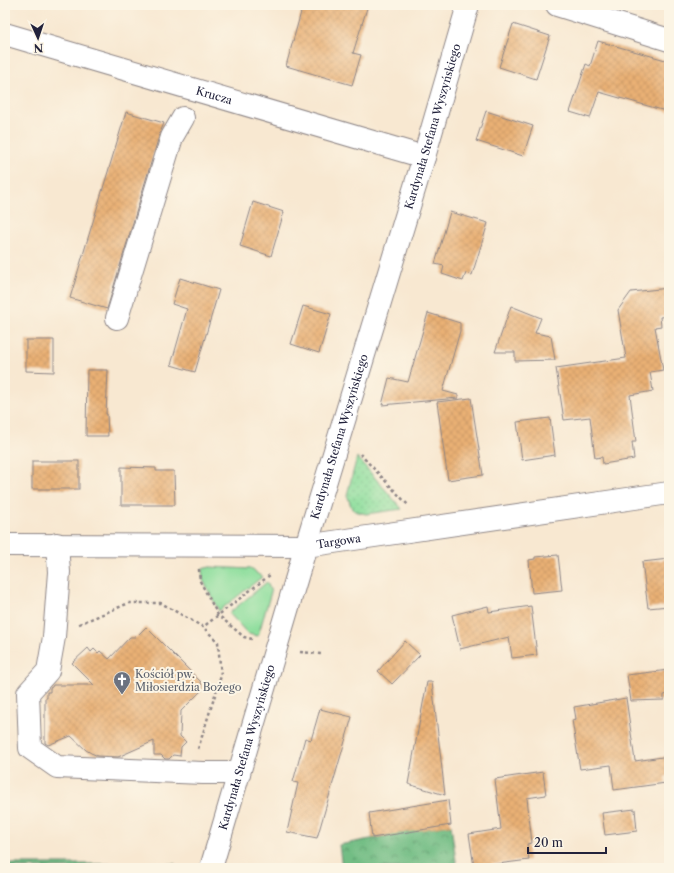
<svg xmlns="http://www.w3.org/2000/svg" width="674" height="873" viewBox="0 0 674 873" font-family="'Libre Caslon Text',serif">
<defs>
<pattern id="grass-dots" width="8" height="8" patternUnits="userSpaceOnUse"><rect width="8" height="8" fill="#8ede9d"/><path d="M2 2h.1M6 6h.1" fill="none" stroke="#7abe88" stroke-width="1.8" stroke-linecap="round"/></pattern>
<pattern id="forest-crowns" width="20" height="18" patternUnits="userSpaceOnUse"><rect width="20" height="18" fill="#72bd84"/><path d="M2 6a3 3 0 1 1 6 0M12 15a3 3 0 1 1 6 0" fill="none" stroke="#5d996d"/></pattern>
<pattern id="building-cross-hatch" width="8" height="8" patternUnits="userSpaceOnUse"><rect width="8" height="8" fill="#e9b074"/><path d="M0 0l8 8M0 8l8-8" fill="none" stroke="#c89765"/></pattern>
</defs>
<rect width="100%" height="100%" fill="#fcf5e5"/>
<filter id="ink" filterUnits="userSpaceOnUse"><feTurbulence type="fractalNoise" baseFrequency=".025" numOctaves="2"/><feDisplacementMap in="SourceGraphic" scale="8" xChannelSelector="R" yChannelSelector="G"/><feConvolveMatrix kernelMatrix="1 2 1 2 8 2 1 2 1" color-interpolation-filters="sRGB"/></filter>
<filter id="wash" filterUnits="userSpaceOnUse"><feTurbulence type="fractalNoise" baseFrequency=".012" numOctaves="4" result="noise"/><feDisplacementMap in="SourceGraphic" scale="16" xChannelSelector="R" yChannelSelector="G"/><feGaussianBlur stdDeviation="0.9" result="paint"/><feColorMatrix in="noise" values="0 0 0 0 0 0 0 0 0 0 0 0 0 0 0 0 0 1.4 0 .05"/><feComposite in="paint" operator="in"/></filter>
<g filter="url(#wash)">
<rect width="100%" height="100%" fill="#f8e8d1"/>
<path fill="url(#grass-dots)" stroke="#58806c" d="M357,457L402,509L366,514L358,512L352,509L347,495Z"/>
<g fill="url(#forest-crowns)" stroke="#4a7060">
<path d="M451,825L457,868H342L339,845L412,831Z"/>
<path d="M5,864H175L174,868H5Z"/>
</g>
<g fill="#8ede9d" stroke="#58806c">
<path d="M210,567L251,569L262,577L219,611L203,580L202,569Z"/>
<path d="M267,582L271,592L258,636L248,634L229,613Z"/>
</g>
<g id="blocks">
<g fill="url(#building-cross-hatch)">
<path d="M303,5H368L353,53L361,55L352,85L286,66Z"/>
<path d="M513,24L550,36L536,79L499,67Z"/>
<path d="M598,41L669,61V112L599,92L590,118L570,112L586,64L590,66Z"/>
<path d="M486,111L533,126L523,156L476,141Z"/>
<path d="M126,112L164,123L160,133L107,309L70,298Z"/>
<path d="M253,202L284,212L271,256L240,246Z"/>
<path d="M450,212L488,223L472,275L466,273L463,281L442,274L444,266L435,264Z"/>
<path d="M180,278L219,290L195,372L171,365L187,309L172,304Z"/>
<path d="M669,288V316L660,317L661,326L655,327L663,370L650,372L653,391L630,395L636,442H632L634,459L603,464L602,457L595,458L590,417L564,420L556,368L626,358L618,310L631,292Z"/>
<path d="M303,306L331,314L319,353L291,344Z"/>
<path d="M511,306L541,318L535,333L551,336L555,360L515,361V352H495Z"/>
<path d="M428,313L460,323V331L443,391L458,395V398L382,405L389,378L408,382Z"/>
<path d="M26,340H54V372L26,371Z"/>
<path d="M87,370H108L106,414H107L108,436H86Z"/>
<path d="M471,398L483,475L448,480L437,402Z"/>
<path d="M550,418L555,455L522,460L517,422Z"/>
<rect x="32" y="461" width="47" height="28"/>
<path d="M121,467L156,468V471H174L175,505H121Z"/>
<path d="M558,555L562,590L532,593L529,560L535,559V557Z"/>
<path d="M669,559V606L648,608L642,562Z"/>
<path d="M488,606L489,612L531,606L537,655L512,658L509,637L460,649L452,615Z"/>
<path d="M146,627L201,682L202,690L181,711L180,736L186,742L181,747L180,756L173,755L169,759H165L161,755H154V741L118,757L98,756L91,753L86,750L71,736L48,745L45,743V698H47V692H50V688L52,687L53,685H94L72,663L88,648L91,652L94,649L98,653L100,651L109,659L130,637H136Z"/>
<path d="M405,641L420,655L392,684L378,671Z"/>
<path d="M669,670V694L664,695V700L631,701L627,675Z"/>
<path d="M427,682H432L445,795L408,784Z"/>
<path d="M626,698L635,761L669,756V776L665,777L666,783L614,790L611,765L580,769L572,720L576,719L574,707Z"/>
<path d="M320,709L352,717L317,838L287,832L298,783L293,782L305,738L311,740Z"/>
<path d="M543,772L546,795L527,798L532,843L527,844L529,860L474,867L469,834L501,829L495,779Z"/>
<path d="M448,800L451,825L372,838L369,813Z"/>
<path d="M635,809L637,831L605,835L602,813Z"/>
</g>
</g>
</g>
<g filter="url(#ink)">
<use href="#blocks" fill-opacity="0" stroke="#8d8586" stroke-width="1"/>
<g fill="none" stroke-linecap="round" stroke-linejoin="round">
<g stroke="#8d8586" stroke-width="24">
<g id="minor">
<path d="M557,5L669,40"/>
<path id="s1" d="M5,34L424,157"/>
<path d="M117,318L172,137L183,118"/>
<path d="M57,544L59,572L54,637L48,671L28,693L30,748L57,767L203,773H239"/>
<path id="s2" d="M5,545L306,546L669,493"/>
<path id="s3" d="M211,868L306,546L424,157L468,5"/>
</g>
</g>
<g stroke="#8d8586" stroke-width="2.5" stroke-dasharray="3 3" stroke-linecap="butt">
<path d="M360,454L409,506"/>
<path d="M199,569L200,581L218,615L244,637L252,639"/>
<path d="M79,624L129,603H161L203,627L270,575"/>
<path d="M300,652L321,654"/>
<path d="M198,749L221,676L218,642L203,627"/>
</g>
<use href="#minor" stroke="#fff" stroke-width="22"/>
</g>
</g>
<defs>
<g id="church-pin" transform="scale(0.9)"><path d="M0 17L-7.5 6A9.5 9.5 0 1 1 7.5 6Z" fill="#6b7280" stroke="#fcf5e5"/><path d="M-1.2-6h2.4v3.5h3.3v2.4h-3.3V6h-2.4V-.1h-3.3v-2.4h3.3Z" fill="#fff"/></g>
</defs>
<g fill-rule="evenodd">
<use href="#church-pin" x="122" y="680"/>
</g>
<g text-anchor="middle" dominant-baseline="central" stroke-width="4" stroke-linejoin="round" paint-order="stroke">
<g font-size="11" fill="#22223b" stroke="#fcf5e5">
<text stroke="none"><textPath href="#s1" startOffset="218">Krucza</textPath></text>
<text stroke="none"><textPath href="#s3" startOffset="774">Kardynała Stefana Wyszyńskiego</textPath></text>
<text stroke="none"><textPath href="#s3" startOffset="450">Kardynała Stefana Wyszyńskiego</textPath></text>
<text stroke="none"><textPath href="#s2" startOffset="334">Targowa</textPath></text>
<text stroke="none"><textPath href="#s3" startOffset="126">Kardynała Stefana Wyszyńskiego</textPath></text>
</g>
<g font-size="11" fill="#5b616d" stroke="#fcf5e5" text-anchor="start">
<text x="135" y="674">Kościół pw.<tspan x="135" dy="13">Miłosierdzia Bożego</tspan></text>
</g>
</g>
<rect width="674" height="873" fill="none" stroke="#fcf5e5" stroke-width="20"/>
<g transform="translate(38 38) rotate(177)" stroke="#fcf5e5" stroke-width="3" paint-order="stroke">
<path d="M0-3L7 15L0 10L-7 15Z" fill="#22223b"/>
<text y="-6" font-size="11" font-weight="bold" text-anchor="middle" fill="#22223b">N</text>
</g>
<path d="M528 847v6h78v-6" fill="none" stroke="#22223b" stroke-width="2"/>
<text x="534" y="847" font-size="12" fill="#22223b" stroke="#fcf5e5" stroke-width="3" paint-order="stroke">20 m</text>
</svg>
